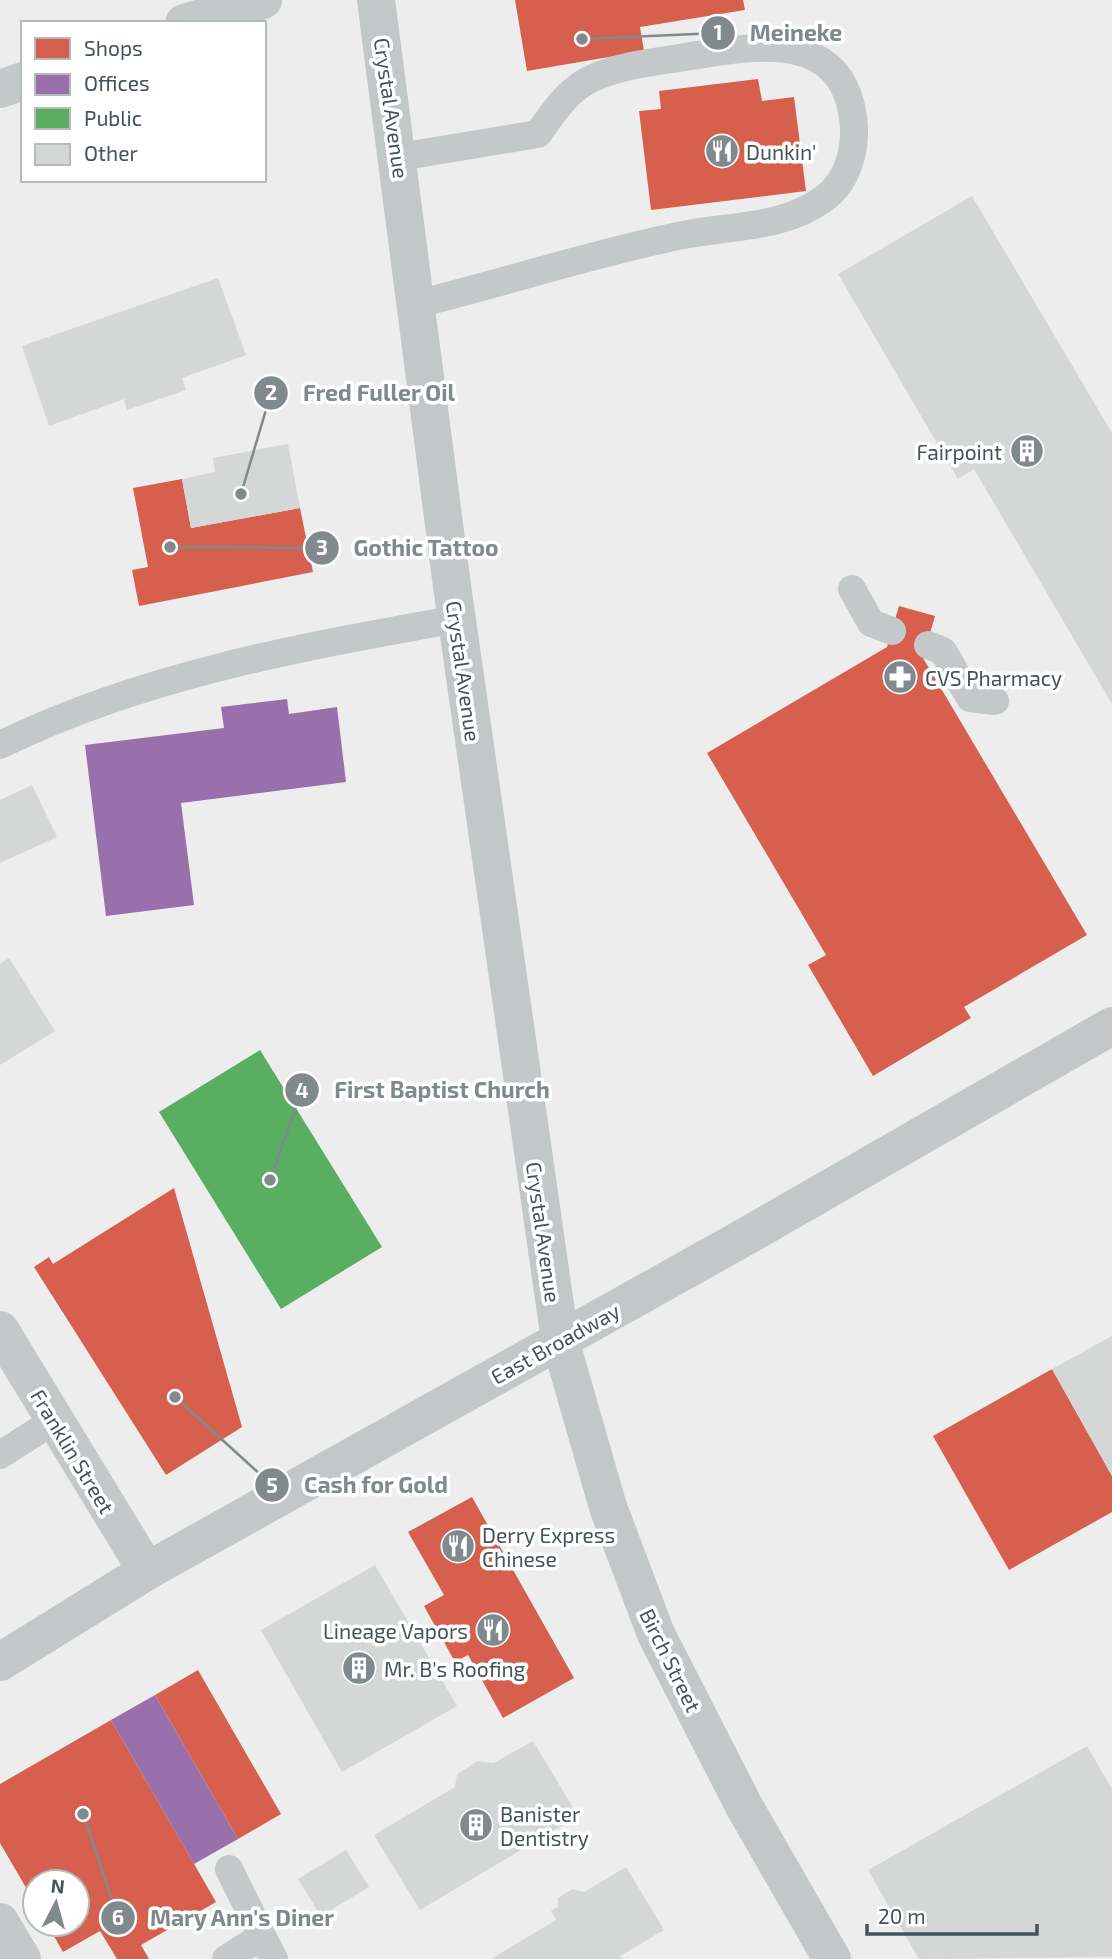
<svg xmlns="http://www.w3.org/2000/svg" width="1112" height="1959" viewBox="0 0 1112 1959" font-family="'Exo 2',sans-serif">
<rect width="100%" height="100%" fill="#eeeded"/>
<g fill="#d6604d">
<path d="M515,0H743L745,10L640,27L644,51L527,71Z"/>
<path d="M758,79L762,101L794,97L806,191L651,210L639,111L661,109L659,91Z"/>
<path d="M182,479L191,528L300,508L313,572L139,606L132,570L148,567L133,488Z"/>
<path d="M899,606L935,616L923,658L1087,935L964,1007L971,1018L873,1076L808,965L826,955L707,753L887,647Z"/>
<path d="M174,1188L242,1427L166,1475L34,1267L49,1257L53,1264Z"/>
<path d="M1052,1369L1112,1476V1512L1009,1570L933,1436Z"/>
<path d="M472,1497L574,1678L503,1718L468,1655L455,1662L424,1606L444,1595L408,1532Z"/>
<path d="M198,1670L281,1814L238,1839L155,1695Z"/>
<path d="M111,1720L216,1902L141,1945L149,1959H117L100,1931L63,1952L47,1924H77V1882H35V1903L0,1843V1784Z"/>
</g>
<g fill="#9970ab">
<path d="M287,699L289,714L337,707L346,782L181,803L194,905L106,916L85,745L224,728L221,707Z"/>
<path d="M155,1695L238,1839L194,1864L111,1720Z"/>
</g>
<path fill="#5aae61" d="M260,1050L382,1247L281,1309L159,1112Z"/>
<g fill="#d5d6d6">
<path d="M972,196L1112,433V704L974,469L958,479L838,274Z"/>
<path d="M218,278L246,355L182,378L186,390L127,410L124,399L49,426L22,346Z"/>
<path d="M288,444L300,508L191,528L182,479L215,472L213,458Z"/>
<path d="M32,785L57,837L0,863V800Z"/>
<path d="M9,958L55,1031L0,1065V964Z"/>
<path d="M1112,1336V1476L1052,1369Z"/>
<path d="M375,1565L457,1706L342,1772L261,1630Z"/>
<path d="M533,1741L578,1816L420,1910L374,1835L455,1787L457,1774L478,1761L494,1763Z"/>
<path d="M1087,1746L1112,1789V1957L919,1959L868,1870Z"/>
<path d="M346,1850L369,1887L321,1916L298,1879Z"/>
<path d="M626,1867L664,1930L620,1956L623,1959H491L556,1920L551,1911L558,1907V1898L572,1889L584,1892Z"/>
</g>
<g fill="none" stroke-linecap="round" stroke-linejoin="round">
<g stroke="#c4c8c9" stroke-width="28">
<path d="M399,157L538,134C553,113 568,89 593,78C621,65 655,62 685,57C750,47 840,27 853,117C857,146 849,180 825,198C783,229 732,225 683,235C594,253 506,282 417,304"/>
<path d="M852,589L871,623L892,631"/>
<path d="M928,645L943,651L970,698L995,701"/>
<path d="M0,745C143,675 301,647 457,619"/>
<path d="M0,1455L55,1420"/>
<path d="M229,1869L262,1936"/>
<path d="M226,1959L262,1936L274,1959"/>
</g>
<g stroke="#c4c8c9" stroke-width="38">
<path d="M184,23L263,0"/>
<path d="M0,89L23,81"/>
<path d="M0,1330L147,1571"/>
<path d="M0,1922L22,1959"/>
</g>
<g stroke="#c3c7c8" stroke-width="38">
<path d="M376,0L452,586L560,1340L608,1507L656,1634L744,1806L832,1959"/>
<path d="M0,1662L147,1571L736,1242L1112,1026"/>
</g>
</g>
<defs>
<g id="restaurant-disc" transform="scale(1.75)"><circle r="9.5" fill="#80898c" stroke="#fff"/><path d="M-5-6h1v4h1v-4h1v4h1v-4h1v5L-1.5 .5V6h-2V.5L-5-1ZM5-6V6H3V1.5H1.5Q1.5-4 5-6Z" fill="#fff"/></g>
<g id="building-disc" transform="scale(1.75)"><circle r="9.5" fill="#80898c" stroke="#fff"/><path d="M-4-6H4V6H1V3H-1V6H-4ZM-2.5-4.3h1.7v1.8h-1.7ZM.8-4.3h1.7v1.8H.8ZM-2.5-1h1.7V.8h-1.7ZM.8-1h1.7V.8H.8Z" fill="#fff"/></g>
<g id="pharmacy-disc" transform="scale(1.75)"><circle r="9.5" fill="#80898c" stroke="#fff"/><path d="M-2-6h4v4h4v4h-4v4h-4v-4h-4v-4h4Z" fill="#fff"/></g>
</defs>
<g fill-rule="evenodd">
<use href="#restaurant-disc" x="722" y="151"/>
<use href="#building-disc" x="1027" y="451"/>
<use href="#pharmacy-disc" x="900" y="677"/>
<use href="#restaurant-disc" x="458" y="1546"/>
<use href="#restaurant-disc" x="493" y="1630"/>
<use href="#building-disc" x="359" y="1668"/>
<use href="#building-disc" x="476" y="1825"/>
</g>
<g text-anchor="middle" dominant-baseline="central" stroke-width="7" stroke-linejoin="round" paint-order="stroke">
<g font-size="21" fill="#455358" stroke="#fff">
<text transform="translate(392 108) rotate(82)">Crystal Avenue</text>
<text transform="translate(464 671) rotate(82)">Crystal Avenue</text>
<text transform="translate(544 1232) rotate(82)">Crystal Avenue</text>
<text transform="translate(555 1343) rotate(-29)">East Broadway</text>
<text transform="translate(73 1451) rotate(59)">Franklin Street</text>
<text transform="translate(671 1660) rotate(64)">Birch Street</text>
</g>
<g font-size="21" fill="#455358" stroke="#fff" text-anchor="start">
<text x="746" y="151">Dunkin'</text>
<text x="1002" y="451" text-anchor="end">Fairpoint</text>
<text x="925" y="677">CVS Pharmacy</text>
<text x="482" y="1534">Derry Express<tspan x="482" dy="24">Chinese</tspan></text>
<text x="468" y="1630" text-anchor="end">Lineage Vapors</text>
<text x="384" y="1668">Mr. B's Roofing</text>
<text x="500" y="1813">Banister<tspan x="500" dy="24">Dentistry</tspan></text>
</g>
</g>
<path fill="none" stroke="#80898c" stroke-width="2.5" d="M582 39L718 33M241 494L271 393M170 547L322 548M270 1180L302 1090M175 1397L272 1485M83 1814L118 1918"/>
<g fill="#80898c" stroke="#fff" stroke-width="2.5">
<circle cx="582" cy="39" r="7"/>
<circle cx="241" cy="494" r="7"/>
<circle cx="170" cy="547" r="7"/>
<circle cx="270" cy="1180" r="7"/>
<circle cx="175" cy="1397" r="7"/>
<circle cx="83" cy="1814" r="7"/>
<circle cx="718" cy="33" r="18"/>
<circle cx="271" cy="393" r="18"/>
<circle cx="322" cy="548" r="18"/>
<circle cx="302" cy="1090" r="18"/>
<circle cx="272" cy="1485" r="18"/>
<circle cx="118" cy="1918" r="18"/>
</g>
<g font-size="21" text-anchor="middle" font-weight="bold" fill="#fff">
<text x="718" y="40">1</text>
<text x="271" y="400">2</text>
<text x="322" y="555">3</text>
<text x="302" y="1098">4</text>
<text x="272" y="1493">5</text>
<text x="118" y="1925">6</text>
</g>
<g font-size="23" text-anchor="middle" font-weight="bold" fill="#80898c" stroke="#fff" stroke-width="7" stroke-linejoin="round" paint-order="stroke">
<text x="796" y="41">Meineke</text>
<text x="379" y="401">Fred Fuller Oil</text>
<text x="426" y="556">Gothic Tattoo</text>
<text x="442" y="1098">First Baptist Church</text>
<text x="376" y="1493">Cash for Gold</text>
<text x="242" y="1926">Mary Ann's Diner</text>
</g>
<rect x="21" y="21" width="245" height="161" fill="#ffffff" stroke="#b5babc" stroke-width="2"/>
<rect x="35" y="38" width="35" height="21" fill="#d6604d" stroke="#b5babc" stroke-width="2"/>
<text x="84" y="56" font-size="21" fill="#455358">Shops</text>
<rect x="35" y="74" width="35" height="21" fill="#9970ab" stroke="#b5babc" stroke-width="2"/>
<text x="84" y="91" font-size="21" fill="#455358">Offices</text>
<rect x="35" y="108" width="35" height="21" fill="#5aae61" stroke="#b5babc" stroke-width="2"/>
<text x="84" y="126" font-size="21" fill="#455358">Public</text>
<rect x="35" y="144" width="35" height="21" fill="#d5d6d6" stroke="#b5babc" stroke-width="2"/>
<text x="84" y="161" font-size="21" fill="#455358">Other</text>
<g transform="translate(56 1903) rotate(6)"><circle r="33" fill="#ffffff" stroke="#b5babc" stroke-width="2"/>
<path d="M0-5L12 26L0 18L-12 26Z" fill="#80898c"/>
<text y="-10" font-size="19" font-weight="bold" text-anchor="middle" fill="#455358">N</text>
</g>
<path d="M867 1924v10h170v-10" fill="none" stroke="#455358" stroke-width="3.5"/>
<text x="878" y="1924" font-size="21" fill="#455358" stroke="#ffffff" stroke-width="5" paint-order="stroke">20 m</text>
</svg>
